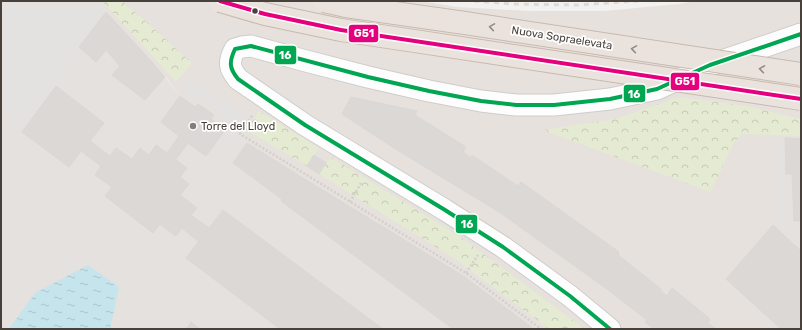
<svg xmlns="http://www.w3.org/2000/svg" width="802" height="330" viewBox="0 0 802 330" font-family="Rubik,sans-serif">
<defs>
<pattern id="forest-crowns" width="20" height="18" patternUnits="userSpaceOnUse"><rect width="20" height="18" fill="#e5ead2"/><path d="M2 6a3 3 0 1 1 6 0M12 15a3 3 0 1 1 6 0" fill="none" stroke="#c6cab5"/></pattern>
<pattern id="water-ripples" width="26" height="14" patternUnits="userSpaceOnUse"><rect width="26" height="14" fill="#c5e4eb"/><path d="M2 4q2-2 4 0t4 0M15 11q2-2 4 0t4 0" fill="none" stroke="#abc5ca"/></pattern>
</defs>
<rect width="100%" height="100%" fill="#f3f1ef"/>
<path fill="#e6e1dd" d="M96,1H421L457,7L530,11H604L679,4L694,1H801V329H534L465,277L225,130L180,96L165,76Z"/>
<g fill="#e4e1df">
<path d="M1,1H96L165,77L180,96L195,107L198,104L214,115L211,119L225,130L465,277L534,329H1Z"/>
<path d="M773,137L801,139V329H781L726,279L773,225Z"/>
</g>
<g fill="url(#forest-crowns)">
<path d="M102,1H122L142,18L192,63L176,82Z"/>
<path d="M679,97L746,106L801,119V136H800L742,134L734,143L710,192L543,130L615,119Z"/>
<path d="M259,111L319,148L307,166L246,130Z"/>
<path d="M331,157L459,236L585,329H549L458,261L319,174Z"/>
</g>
<g fill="#e4e2e0">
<path d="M3,1H96L106,12L79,47L56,87L22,132L1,108V3Z"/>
<path d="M192,77L246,117L238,129L183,88Z"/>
</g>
<path fill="url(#water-ripples)" d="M88,265L119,287L110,329H9L35,293Z"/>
<g fill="#dbd8d6" stroke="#dbd7d5">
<path d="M106,12L152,62L128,87L112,75L120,66L106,50L96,62L79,47Z"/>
<path d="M152,62L165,77L145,100L128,87Z"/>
<path d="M56,86L104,123L90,141L110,156L116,148L132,159L140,148L149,155L156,145L187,168L180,177L189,184L180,195L197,208L191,215L209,228L199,242L182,228L176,236L160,224L153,233L105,196L112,187L95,175L101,166L81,151L69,167L22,132Z"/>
<path d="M180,96L195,107L198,104L214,115L211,119L225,130L206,156L188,143L176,159L167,153L179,136L161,122Z"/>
<path d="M351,97L417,111L415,115L466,147L463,152L471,158L472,155L518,186L521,182L619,252L618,255L661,289L660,290L667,296L672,288L710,319L708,323L716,329H654L645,322L647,320L607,289L499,212L394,148L342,114Z"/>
<path d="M785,138L801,139V221H794L792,174H786Z"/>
<path d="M247,143L300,176L283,200L233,163Z"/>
<path d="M314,155L326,163L319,174L307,166Z"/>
<path d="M300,176L465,277L534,329H453L281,201Z"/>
<path d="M223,210L383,329H280L186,258Z"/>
<path d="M773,225L801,251V329H781L726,279Z"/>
<path d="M191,322L200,329H186Z"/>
</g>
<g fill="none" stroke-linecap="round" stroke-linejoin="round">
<g stroke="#cfcdcb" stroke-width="23">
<path id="street" d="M610,329L570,296L503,247L445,210L305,125L238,79C229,68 228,62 235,49L242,47L251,46L306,61L368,77L429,91L481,101L516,105H554L610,99L657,89L710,65L801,34"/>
</g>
<g stroke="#d2d0cd" stroke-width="2.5" stroke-dasharray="2 2" stroke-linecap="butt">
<path d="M252,116L240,134L466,273L541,329"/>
<path d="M350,202L361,183"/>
<path d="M466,273L478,255"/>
</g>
<use href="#street" stroke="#fdfdfd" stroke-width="21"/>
<path stroke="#dbdbdb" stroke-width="3" stroke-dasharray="5 5" stroke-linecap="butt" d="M474,1L512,4L578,5L638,1"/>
<g stroke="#c8b9ae" stroke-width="24" stroke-linecap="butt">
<g id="highway-bridge">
<path d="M220,1L265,14L341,30L801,99"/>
<path d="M324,1L346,6L465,23L801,74"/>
</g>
</g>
<use href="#highway-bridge" stroke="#eae3dd" stroke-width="22"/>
<g stroke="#fff" stroke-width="7">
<path id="bus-1" d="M610,329L570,296L503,247L445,210L305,125L238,79C229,68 229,62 235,49L251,46L368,77L429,91L481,101L516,105H554L610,99L657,89L710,65L801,34"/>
</g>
<g stroke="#fff" stroke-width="7">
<path id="bus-2" d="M220,1L265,14L341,30L801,99"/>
</g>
<use href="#bus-1" stroke="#00a651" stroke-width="4"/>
<use href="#bus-2" stroke="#e5007d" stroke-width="4"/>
</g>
<defs><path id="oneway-chevron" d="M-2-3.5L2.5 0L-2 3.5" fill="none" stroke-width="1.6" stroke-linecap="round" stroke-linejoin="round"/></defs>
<g stroke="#918984">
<use href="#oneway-chevron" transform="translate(492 27) rotate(-171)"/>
<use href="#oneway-chevron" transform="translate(634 49) rotate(-171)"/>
<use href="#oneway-chevron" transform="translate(762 69) rotate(-171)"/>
</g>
<circle fill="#48403b" stroke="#fff" stroke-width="1.5" cx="255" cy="11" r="3.5"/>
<circle fill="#847e7a" stroke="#fff" stroke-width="1.5" cx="193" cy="126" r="4"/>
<g text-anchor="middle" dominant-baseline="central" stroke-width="3.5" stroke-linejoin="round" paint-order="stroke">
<g font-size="11" fill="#48403b" stroke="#fff">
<text transform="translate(562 38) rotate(9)">Nuova Sopraelevata</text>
</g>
<g font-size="11" fill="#48403b" stroke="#fff" text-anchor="start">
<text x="201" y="126">Torre del Lloyd</text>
</g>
</g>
<g stroke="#fff" stroke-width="1.5">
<rect x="348" y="24" width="31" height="19" rx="4" fill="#e5007d"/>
<rect x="274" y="45" width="23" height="20" rx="4" fill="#00a651"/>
<rect x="670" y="72" width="30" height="19" rx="4" fill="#e5007d"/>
<rect x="623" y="84" width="23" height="19" rx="4" fill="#00a651"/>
<rect x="455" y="214" width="23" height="20" rx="4" fill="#00a651"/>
</g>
<g font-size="11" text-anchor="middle" font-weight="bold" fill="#fff">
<text x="364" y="37">G51</text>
<text x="285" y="59">16</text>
<text x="685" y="85">G51</text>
<text x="634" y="98">16</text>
<text x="467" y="228">16</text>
</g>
<rect width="802" height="330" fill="none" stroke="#48403b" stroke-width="4"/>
</svg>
